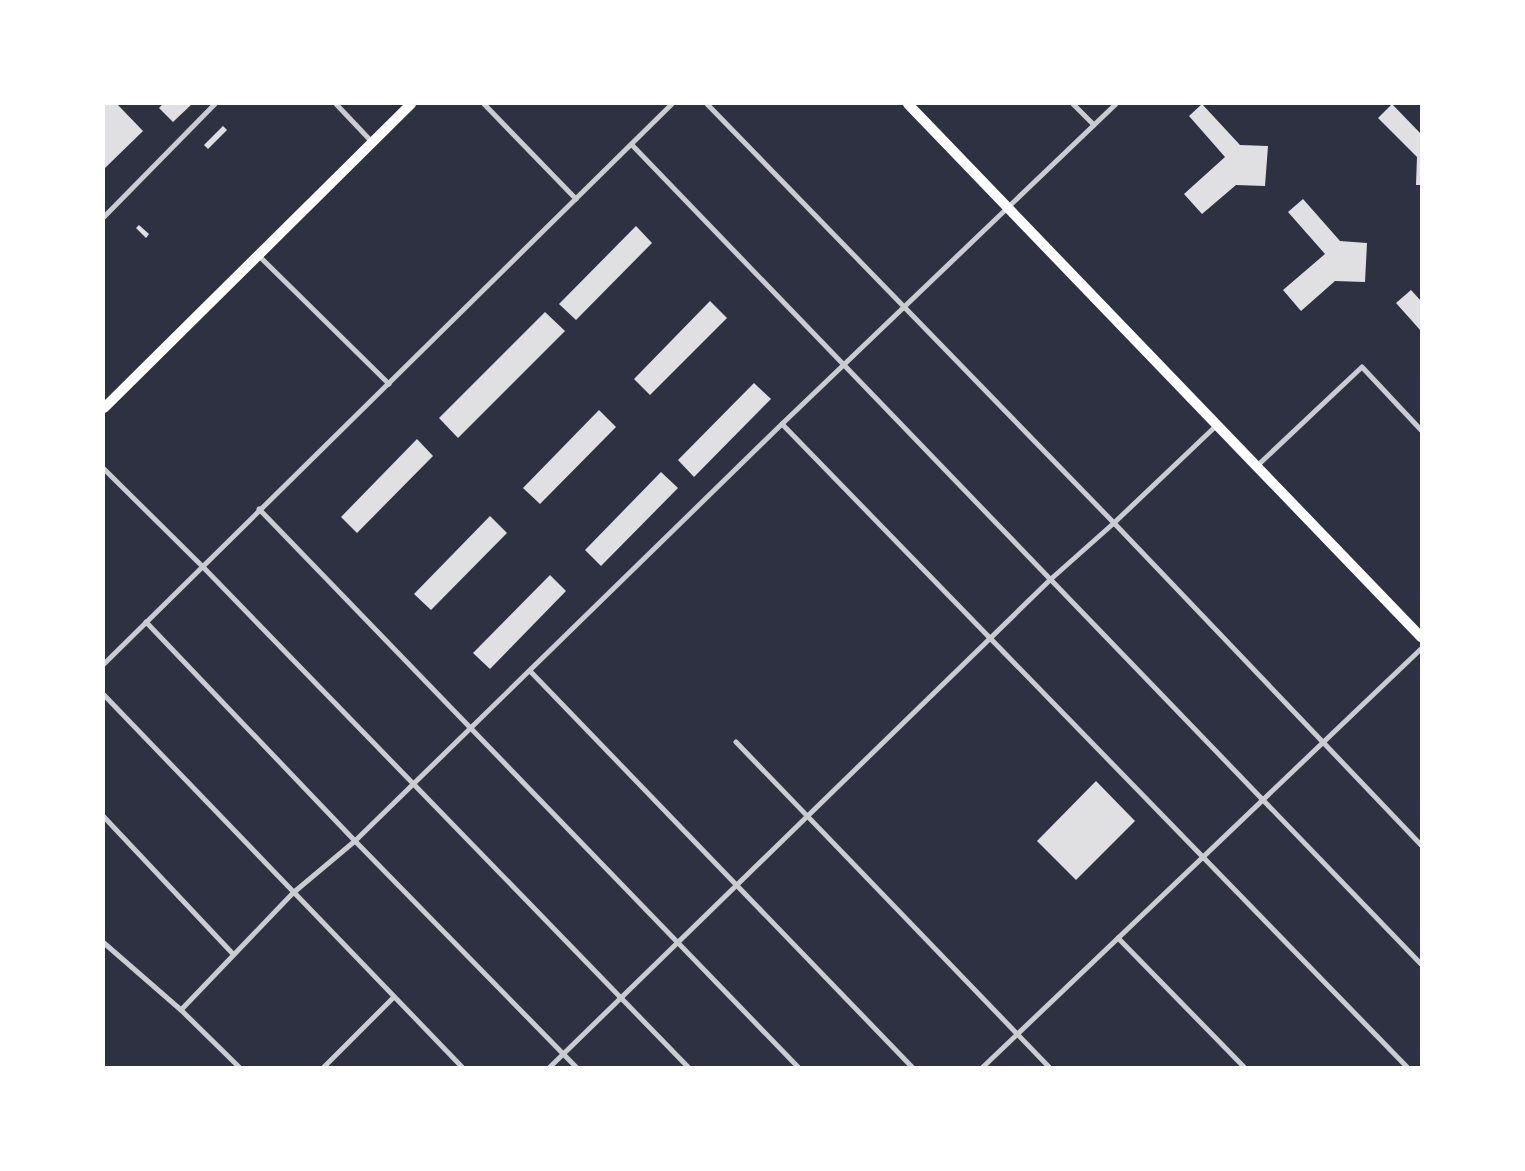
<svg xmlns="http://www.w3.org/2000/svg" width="1525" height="1171" viewBox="0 0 1525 1171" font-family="'IBM Plex Sans',sans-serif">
<rect width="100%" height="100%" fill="#2d3142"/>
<g fill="#e0e0e3">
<path d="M104,104H117L143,131L104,169Z"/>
<path d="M163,104H192L173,122L159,108Z"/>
<path d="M1202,104L1240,145L1268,146L1265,186L1236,185L1202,214L1184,194L1225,157L1189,116Z"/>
<path d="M1392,104L1421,134V185H1416L1417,157L1378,118Z"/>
<path d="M223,126L227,130L208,149L204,145Z"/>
<path d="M1303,199L1340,241L1367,243L1365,282L1335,281L1301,311L1283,290L1325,254L1288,212Z"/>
<path d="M139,225L149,234L146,238L136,228Z"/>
<path d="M636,226L652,243L576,320L559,304Z"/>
<path d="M1411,290L1421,301V331L1396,303Z"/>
<path d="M710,301L727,318L650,395L634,379Z"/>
<path d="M545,312L565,331L458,438L439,418Z"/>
<path d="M754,383L771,399L694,477L678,460Z"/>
<path d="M599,410L616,427L540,504L523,488Z"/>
<path d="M417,439L433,456L357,533L341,517Z"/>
<path d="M661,472L678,488L601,566L585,550Z"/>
<path d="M490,516L507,533L431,610L414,594Z"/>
<path d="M550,575L566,591L490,669L473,653Z"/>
<path d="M1096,781L1135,821L1076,880L1037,841Z"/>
</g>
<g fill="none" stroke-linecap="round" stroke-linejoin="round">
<g stroke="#caccd0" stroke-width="5">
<path d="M336,104L372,142"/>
<path d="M484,104L576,199"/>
<path d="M707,104L1114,523L1421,845"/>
<path d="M1073,104L1094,125"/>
<path d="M632,145L1421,964"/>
<path d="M104,217L215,104"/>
<path d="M258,255L389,384"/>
<path d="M782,424L1407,1067"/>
<path d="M1257,466L1362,367L1421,430"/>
<path d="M104,469L202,566L688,1067"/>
<path d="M259,509L798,1067"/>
<path d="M146,622L355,841L576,1067"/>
<path d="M104,664L672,104"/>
<path d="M530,671L912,1067"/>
<path d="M104,695L462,1067"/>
<path d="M736,742L1049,1067"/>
<path d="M104,817L233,954"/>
<path d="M1118,938L1244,1067"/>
<path d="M104,943L181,1010L239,1067"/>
<path d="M181,1010L293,893L355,841L782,424L1116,104"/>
<path d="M324,1067L394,997"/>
<path d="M550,1067L1051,579L1114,523L1217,425"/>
<path d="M983,1067L1421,649"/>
</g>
<g stroke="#fff" stroke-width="10">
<path d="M908,104L1421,637"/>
<path d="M104,408L411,104"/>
</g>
</g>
<rect width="1525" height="1171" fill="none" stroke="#ffffff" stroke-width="210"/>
</svg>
